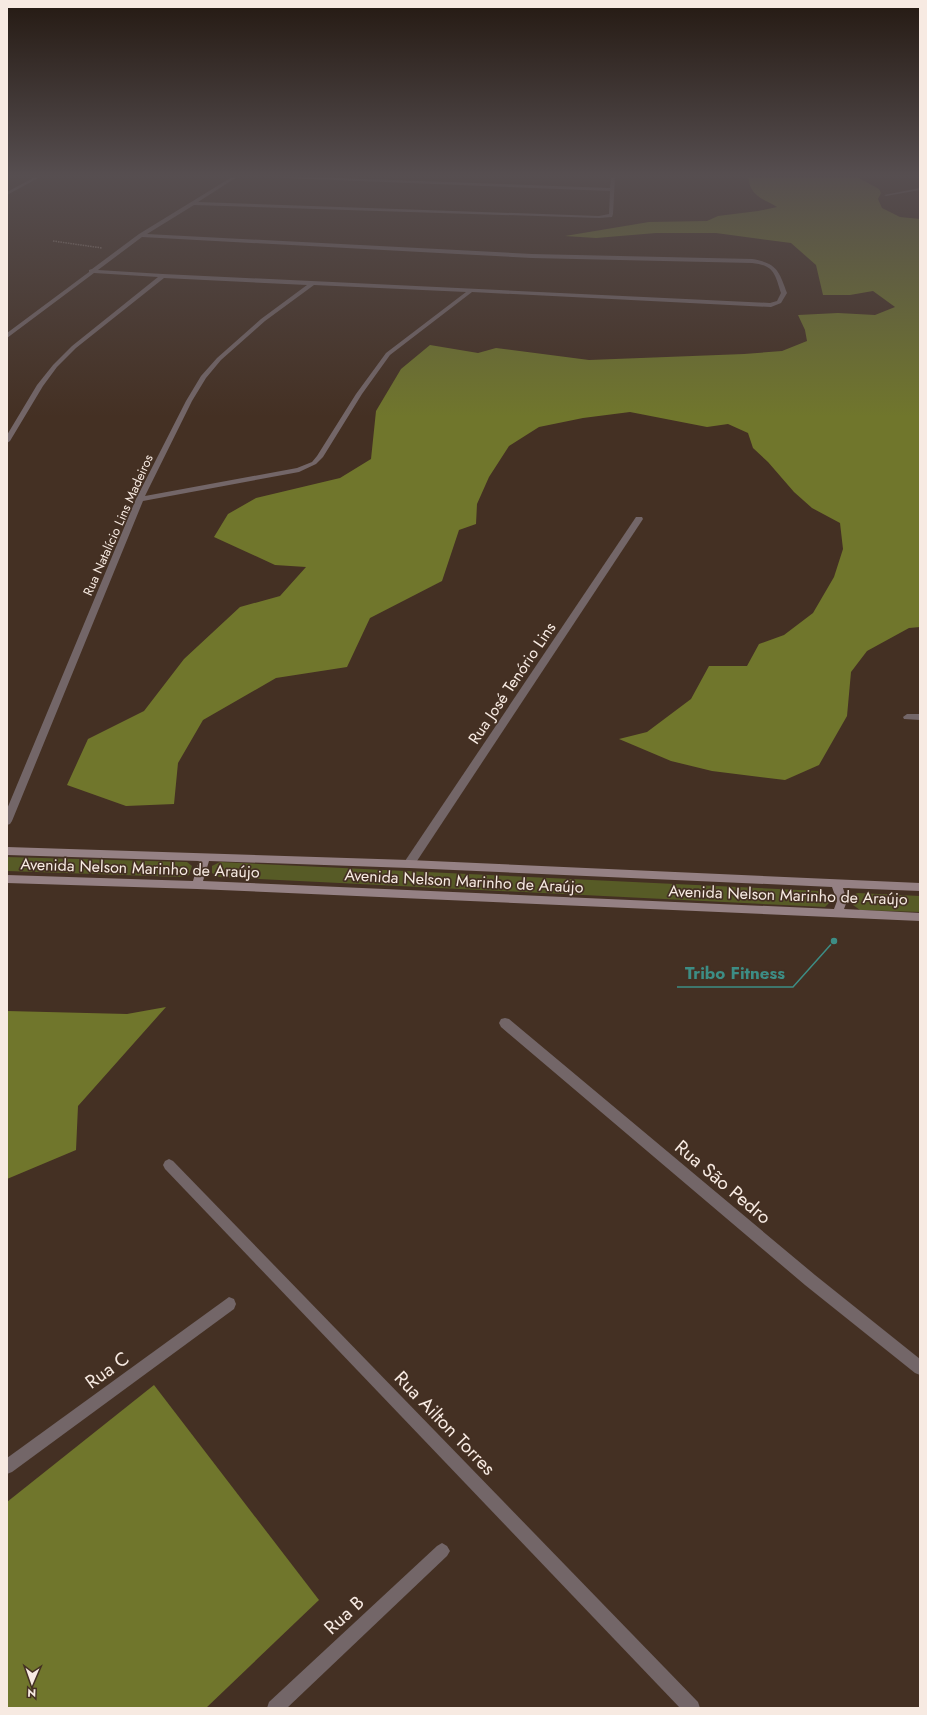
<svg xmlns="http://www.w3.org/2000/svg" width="927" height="1715" viewBox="0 0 927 1715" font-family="Jost,sans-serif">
<rect width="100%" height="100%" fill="#443023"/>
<g fill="#575b26">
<path d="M7,857L187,862L192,866L189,875L181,877L7,871Z"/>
<path d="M220,862L820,891L827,896L829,903L825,907L219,877L212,873V866Z"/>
<path d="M858,893L920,896V912L860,910L853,905L852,895Z"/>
</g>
<g fill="#70762c">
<path d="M748,177H857L879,189L881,193L878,199L882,208L900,217L920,219V627L909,628L867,651L851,672L847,716L819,765L785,780L712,771L671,761L619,739L647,732L691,699L709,666H747L759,644L784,635L813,613L834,577L843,549L840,523L812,508L794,492L768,462L753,448L748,433L728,424L707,427L630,412L583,418L539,427L509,446L489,477L477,504L476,524L459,530L442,581L370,618L347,667L276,678L203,720L178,763L174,804L126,806L67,785L88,739L144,711L184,659L240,607L280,596L306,567L275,565L214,537L228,514L256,498L340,478L371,459L376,411L401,369L430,345L478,353L496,348L589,360L744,354L782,351L807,341L805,330L798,315L838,313L875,315L895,307L873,291L850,295H823L816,265L791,243L716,233H656L596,238L565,236L649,222L707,221L718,216L758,211L777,207C762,198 751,197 748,177Z"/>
<path d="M166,1007L78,1106L76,1150L7,1179V1011L127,1014Z"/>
<path d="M154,1385L319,1600L206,1708H7V1502Z"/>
</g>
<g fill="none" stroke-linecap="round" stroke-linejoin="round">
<path stroke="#928176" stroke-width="1.5" stroke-dasharray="1.5 1" stroke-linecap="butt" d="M53,241L102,248"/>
<g fill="#736668" fill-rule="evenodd">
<path d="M35,177H40L7,195V192Z"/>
<path d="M232,177H237L198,202L599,216L609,214L610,191L284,178L282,177H310L610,188L611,177H615L613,214L612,217L599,218L194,205L147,234L532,254L752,259C777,263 779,271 787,293L781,303L771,307L472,292L390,355L362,394L323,457L316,464L299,472L143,501L12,821L10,824L7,825V809L136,499L186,401L201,376L217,358L261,319L307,285L164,278L76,348L57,367L43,386L10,441L7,443V435L37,385L53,365L72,346L158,277L94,273L7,338V333L89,272V270L92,269L139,234ZM142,237L532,258L752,263C774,265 775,274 781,293L777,301L770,303L163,274L98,270ZM314,285L466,292L386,353L356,394L317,456L312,462L297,468L145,496L192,401L206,378L221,360L265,321Z"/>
<path d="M920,188V190L886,196L884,195Z"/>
<path d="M636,517H642L643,519L413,867H405L404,864L405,861Z"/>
<path d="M907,714H920V720L904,719L903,717Z"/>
<path d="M505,1018L509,1019L815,1275L920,1359V1375L915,1373L805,1285L501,1027L499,1023L501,1019Z"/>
<path d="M169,1159L173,1161L698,1702L700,1708H680L165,1169L163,1165L165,1161Z"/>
<path d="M229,1297L234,1299L236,1304L234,1309L12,1472L7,1474V1458Z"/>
<path d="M442,1543L447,1546L450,1551L447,1556L287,1708H267L269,1702L437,1546Z"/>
</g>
<path fill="#958184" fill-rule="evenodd" d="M7,847L409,860L920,883V891L843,888L847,901L844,909L920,913V921L197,889L7,883V875L193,881L199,861L7,855ZM209,861L409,868L832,887L837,901L834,909L203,881Z"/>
</g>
<linearGradient id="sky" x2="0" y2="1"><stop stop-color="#251a13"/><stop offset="0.42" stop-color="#564e50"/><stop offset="1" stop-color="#564e50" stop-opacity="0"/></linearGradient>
<rect width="927" height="417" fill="url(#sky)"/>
<g text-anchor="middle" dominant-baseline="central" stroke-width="3.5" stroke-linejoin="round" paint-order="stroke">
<g font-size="13" fill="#f7eae2" stroke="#443023">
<text transform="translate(118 525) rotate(-66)">Rua Natalício Lins Madeiros</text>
</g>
<g font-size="16" fill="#f7eae2" stroke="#443023">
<text transform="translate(512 683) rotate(-56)">Rua José Tenório Lins</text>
<text transform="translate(140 868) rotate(2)">Avenida Nelson Marinho de Araújo</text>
<text transform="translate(464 881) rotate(3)">Avenida Nelson Marinho de Araújo</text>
<text transform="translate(788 895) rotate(2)">Avenida Nelson Marinho de Araújo</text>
</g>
<g font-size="19" fill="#f7eae2" stroke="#443023">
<text transform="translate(723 1182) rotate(40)">Rua São Pedro</text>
<text transform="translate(107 1370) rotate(-36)">Rua C</text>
<text transform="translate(445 1423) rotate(46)">Rua Ailton Torres</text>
<text transform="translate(344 1615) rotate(-43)">Rua B</text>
</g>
</g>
<path fill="none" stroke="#3d8d85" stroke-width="1.5" d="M834 941L793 987H677"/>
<circle fill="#3d8d85" stroke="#443023" stroke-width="1.5" cx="834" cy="941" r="4"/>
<g font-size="17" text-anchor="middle" font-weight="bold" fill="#3d8d85" stroke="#443023" stroke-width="3.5" stroke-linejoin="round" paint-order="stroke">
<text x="735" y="979">Tribo Fitness</text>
</g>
<rect width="927" height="1715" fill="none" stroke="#f7eae2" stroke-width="16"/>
<g transform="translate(32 1683) rotate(182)" stroke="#443023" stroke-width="3" paint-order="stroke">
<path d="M0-3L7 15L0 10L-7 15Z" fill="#f7eae2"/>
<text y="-6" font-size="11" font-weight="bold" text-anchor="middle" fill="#f7eae2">N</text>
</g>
</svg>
